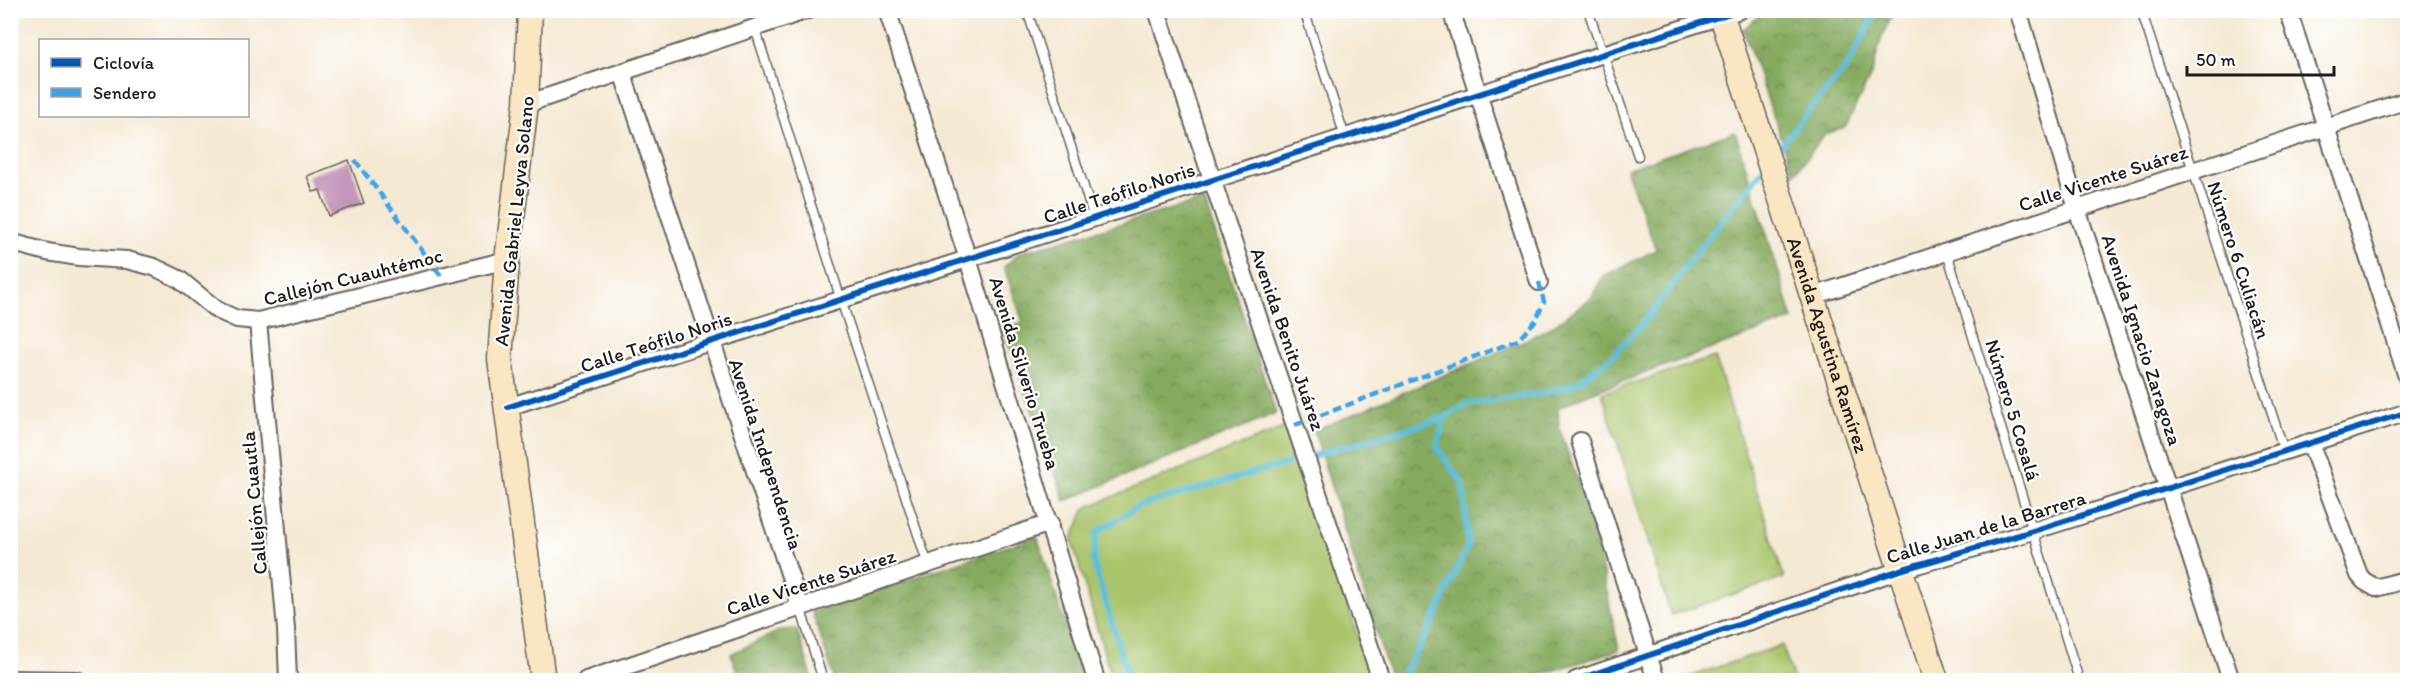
<svg xmlns="http://www.w3.org/2000/svg" width="2418" height="691" viewBox="0 0 2418 691" font-family="Itim,sans-serif">
<defs>
<pattern id="forest-crowns" width="20" height="18" patternUnits="userSpaceOnUse" patternTransform="scale(1.5)"><rect width="20" height="18" fill="#86aa5e"/><path d="M2 6a3 3 0 1 1 6 0M12 15a3 3 0 1 1 6 0" fill="none" stroke="#6d8a4d"/></pattern>
</defs>
<rect width="100%" height="100%" fill="#fff"/>
<filter id="ink" filterUnits="userSpaceOnUse"><feTurbulence type="fractalNoise" baseFrequency=".0167" numOctaves="2"/><feDisplacementMap in="SourceGraphic" scale="12" xChannelSelector="R" yChannelSelector="G"/><feConvolveMatrix kernelMatrix="1 2 1 2 8 2 1 2 1" color-interpolation-filters="sRGB"/></filter>
<filter id="wash" filterUnits="userSpaceOnUse"><feTurbulence type="fractalNoise" baseFrequency=".008" numOctaves="4" result="noise"/><feDisplacementMap in="SourceGraphic" scale="24" xChannelSelector="R" yChannelSelector="G"/><feGaussianBlur stdDeviation="1.35" result="paint"/><feColorMatrix in="noise" values="0 0 0 0 0 0 0 0 0 0 0 0 0 0 0 0 0 1.4 0 .05"/><feComposite in="paint" operator="in"/></filter>
<g filter="url(#wash)">
<rect width="100%" height="100%" fill="#f4e9d3"/>
<g fill="#a9c46a" stroke="#627043" stroke-width="1.5">
<path d="M1715,357L1784,578L1671,615L1602,393Z"/>
<path d="M1286,427L1296,440L1371,680H1112L1072,540L1085,508Z"/>
<path d="M1782,645L1794,680H1683V679Z"/>
</g>
<g fill="url(#forest-crowns)" stroke="#51633d" stroke-width="1.5">
<path d="M1764,11H1894L1882,36L1872,73L1845,128L1825,134L1794,174L1743,30Z"/>
<path d="M1735,132L1793,319L1588,394L1558,408L1559,427L1593,526L1619,650L1524,680H1391L1314,431L1519,343L1551,327L1591,298L1603,276L1656,250L1626,169Z"/>
<path d="M1204,200L1276,413L1065,501L1003,330L1023,322L1004,267L1019,253Z"/>
<path d="M1037,536L1083,680H835L812,612Z"/>
<path d="M797,629L813,680H740L731,654L781,630Z"/>
</g>
<g fill="none" stroke-linecap="round" stroke-linejoin="round">
<g stroke="#59bed7" stroke-width="6">
<path d="M1773,156L1809,110L1846,68L1877,10"/>
<path d="M1129,680L1093,560L1097,532L1139,506L1444,418"/>
<path d="M1395,680L1406,670L1432,624L1468,545L1463,484L1437,448L1444,418L1467,404L1537,394L1574,385L1610,358L1647,319L1691,259L1763,169"/>
</g>
</g>
<g id="blocks">
<path fill="#c396bb" d="M349,160L364,203L329,216L320,190L313,192L307,176Z"/>
</g>
</g>
<g filter="url(#ink)">
<use href="#blocks" fill-opacity="0" stroke="#68645c" stroke-width="1.5"/>
<g fill="none" stroke-linecap="round" stroke-linejoin="round">
<g stroke="#68645c" stroke-width="11">
<g id="lane">
<path d="M1027,10L1094,218"/>
<path d="M1304,10L1345,137"/>
<path d="M1588,10L1638,156"/>
<path d="M2141,10L2284,451"/>
<path d="M755,28L841,300L928,565"/>
<path d="M1947,253L2079,680"/>
<path d="M800,607L823,680"/>
</g>
</g>
<g stroke="#68645c" stroke-width="20">
<g id="street">
<path d="M887,10L968,259L1096,680"/>
<path d="M1157,10C1228,235 1307,457 1381,680"/>
<path d="M1451,10L1539,282"/>
<path d="M2018,10L2077,209L2231,680"/>
<path d="M2288,10L2408,380"/>
<path d="M622,72L800,606"/>
<path d="M526,104L808,10"/>
<path d="M10,242L47,252L79,257L127,260L154,267L179,279L217,310L237,319L258,321L507,260"/>
<path d="M1813,296L2408,100"/>
<path d="M258,321L286,629L288,680"/>
<path d="M508,407L1740,10"/>
<path d="M1580,441L1656,680"/>
<path d="M2310,442L2359,575L2364,581L2376,588L2408,579"/>
<path d="M10,679L77,680"/>
<path d="M586,680L1050,523"/>
<path d="M1576,680L1900,570L2033,531L2408,412"/>
</g>
</g>
<g stroke="#68645c" stroke-width="27">
<g id="secondary">
<path d="M530,10L526,104L507,260L500,359L543,680"/>
<path id="s1" d="M1720,10L1936,680"/>
</g>
</g>
<use href="#lane" stroke="#fff" stroke-width="8"/>
<use href="#street" stroke="#fff" stroke-width="16"/>
<use href="#secondary" stroke="#fbe6c4" stroke-width="24"/>
<g stroke="#3da2ea" stroke-width="4.5" stroke-dasharray="9 4.5" stroke-linecap="butt">
<path d="M355,160L442,277"/>
<path d="M1295,425L1518,340L1536,320L1544,302L1539,282"/>
</g>
<g stroke="#fff" stroke-width="10">
<g id="cycleway">
<path d="M508,407L1740,10"/>
<path d="M1576,680L1900,570L2033,531L2408,412"/>
</g>
</g>
<use href="#cycleway" stroke="#0057b8" stroke-width="6"/>
</g>
</g>
<g text-anchor="middle" dominant-baseline="central" stroke-width="4.5" stroke-linejoin="round" paint-order="stroke">
<g font-size="20" fill="#1c1c1c" stroke="#fff">
<text transform="translate(2103 178) rotate(-18)">Calle Vicente Suárez</text>
<text transform="translate(1119 193) rotate(-18)">Calle Teófilo Noris</text>
<text transform="translate(514 221) rotate(-84)">Avenida Gabriel Leyva Solano</text>
<text transform="translate(2239 260) rotate(72)">Número 6 Culiacán</text>
<text transform="translate(353 277) rotate(-14)">Callejón Cuauhtémoc</text>
<text transform="translate(1288 339) rotate(71)">Avenida Benito Juárez</text>
<text transform="translate(2142 340) rotate(72)">Avenida Ignacio Zaragoza</text>
<text transform="translate(656 342) rotate(-18)">Calle Teófilo Noris</text>
<text stroke="none"><textPath href="#s1" startOffset="352">Avenida Agustina Ramírez</textPath></text>
<text transform="translate(1025 373) rotate(73)">Avenida Silverio Trueba</text>
<text transform="translate(2013 410) rotate(73)">Número 5 Cosalá</text>
<text transform="translate(766 454) rotate(72)">Avenida Independencia</text>
<text transform="translate(254 503) rotate(-95)">Callejón Cuautla</text>
<text transform="translate(1986 527) rotate(-17)">Calle Juan de la Barrera</text>
<text transform="translate(811 582) rotate(-18)">Calle Vicente Suárez</text>
</g>
</g>
<rect width="2418" height="691" fill="none" stroke="#fff" stroke-width="36"/>
<rect x="39" y="39" width="210" height="78" fill="#ffffff" stroke="#a4a4a4" stroke-width="1.5"/>
<rect x="51" y="58" width="30" height="9" fill="#0057b8" stroke="#a4a4a4" stroke-width="1.5"/>
<text x="93" y="69" font-size="18" fill="#1c1c1c">Ciclovía</text>
<rect x="51" y="88" width="30" height="9" fill="#3da2ea" stroke="#a4a4a4" stroke-width="1.5"/>
<text x="93" y="99" font-size="18" fill="#1c1c1c">Sendero</text>
<path d="M2187 66v9h147v-9" fill="none" stroke="#1c1c1c" stroke-width="3"/>
<text x="2196" y="66" font-size="18" fill="#1c1c1c" stroke="#ffffff" stroke-width="4.5" paint-order="stroke">50 m</text>
</svg>
